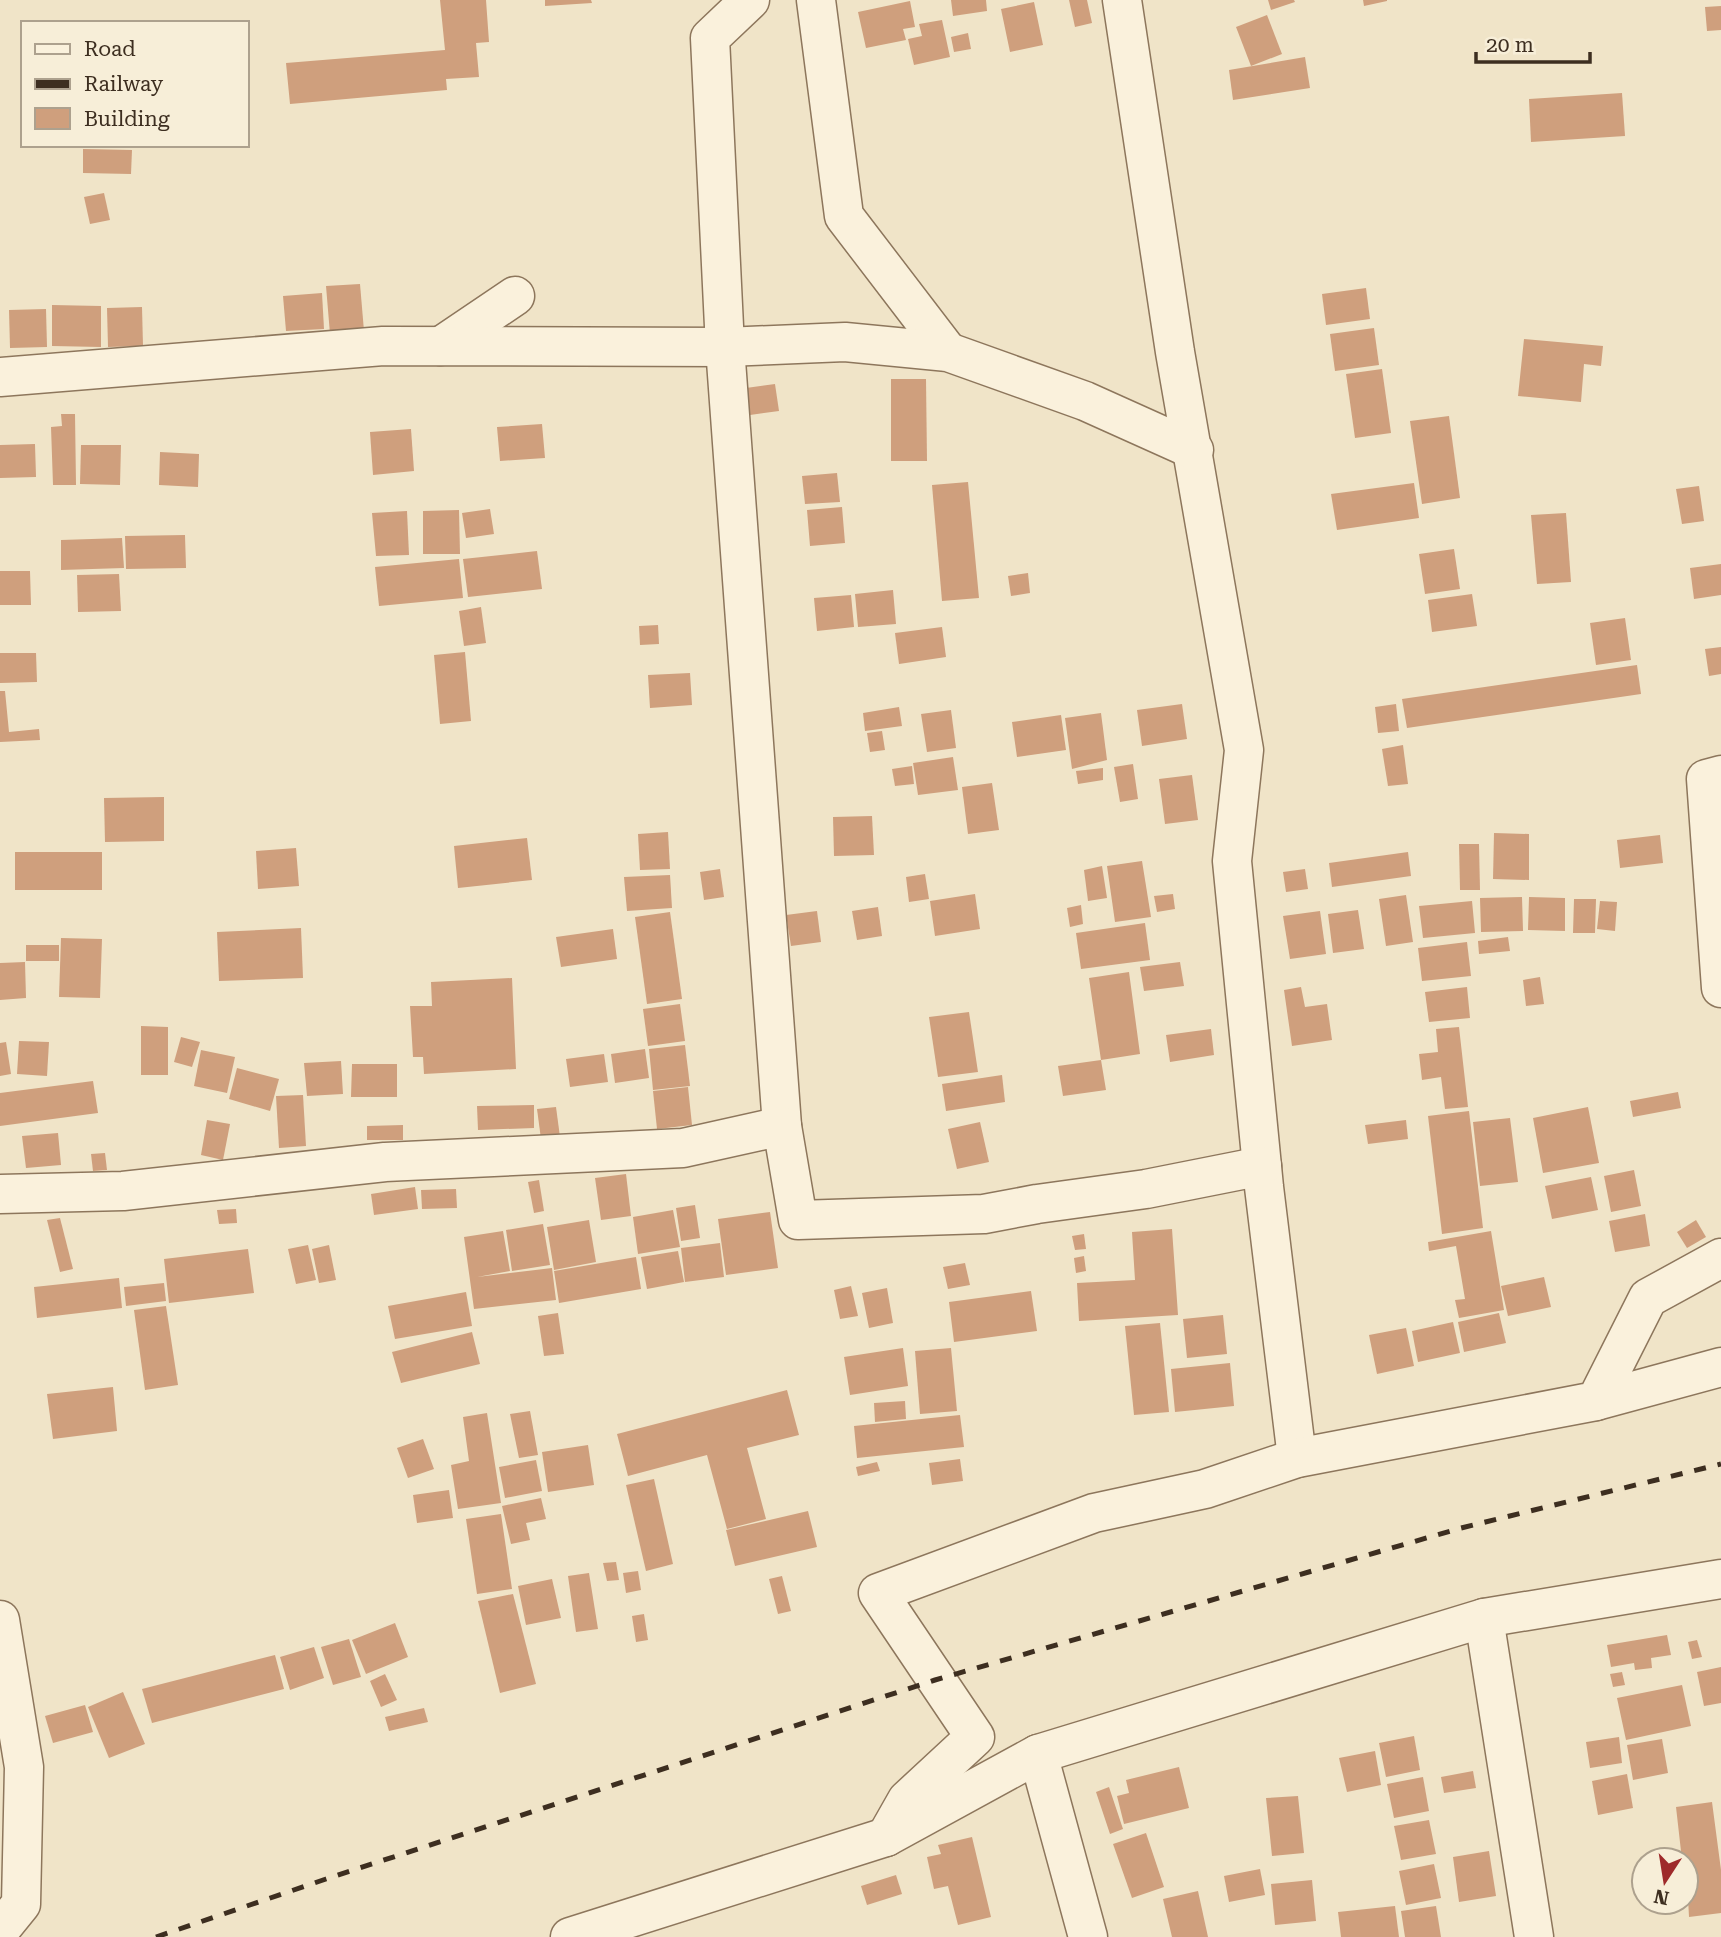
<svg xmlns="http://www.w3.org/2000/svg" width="1721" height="1937" viewBox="0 0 1721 1937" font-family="'Roboto Serif',serif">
<rect width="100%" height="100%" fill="#f0e4c8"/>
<g fill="#cf9f7d">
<path d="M440,0H486L489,42L476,43L479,77L446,79L447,90L290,104L286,63L445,50Z"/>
<path d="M545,0H591L592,3L545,6Z"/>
<path d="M951,0H986L987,11L953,16Z"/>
<path d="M1069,0H1087L1092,23L1075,27Z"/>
<path d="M1268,0H1294L1295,2L1271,10Z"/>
<path d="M1363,0H1387V1L1364,6Z"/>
<path d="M910,1L915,27L903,29L906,40L866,48L858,12Z"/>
<path d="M1034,2L1043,45L1010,52L1001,9Z"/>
<path d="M1721,6V30L1707,31L1705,7Z"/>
<path d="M1267,15L1282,54L1251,66L1236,27Z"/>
<path d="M942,20L950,57L914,65L908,39L922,36L919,24Z"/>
<path d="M968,33L971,49L954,52L951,37Z"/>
<path d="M1305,57L1310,88L1233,100L1229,70Z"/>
<path d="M1622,93L1625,136L1531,142L1529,99Z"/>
<path d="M83,149L132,150L131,174L83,173Z"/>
<path d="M104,193L110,220L90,224L84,197Z"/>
<path d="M360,284L364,331L330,334L326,286Z"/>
<path d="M1366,288L1370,319L1326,325L1322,294Z"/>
<path d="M322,293L324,329L286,331L283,296Z"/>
<path d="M52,305L101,306V347L52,346Z"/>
<path d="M142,307L143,346L108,347L107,308Z"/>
<path d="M46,309L47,347L10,348L9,310Z"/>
<path d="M1374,328L1379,365L1335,371L1330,334Z"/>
<path d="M1524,339L1603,346L1601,366L1584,364L1581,402L1518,396Z"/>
<path d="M1382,369L1391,433L1355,438L1346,374Z"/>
<path d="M891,379H926L927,461H891Z"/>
<path d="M775,384L779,411L750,415L746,388Z"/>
<path d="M61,414H75L76,485H53L51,427L62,426Z"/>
<path d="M1449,416L1460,498L1422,504L1410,421Z"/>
<path d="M542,424L545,458L500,461L497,427Z"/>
<path d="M411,429L414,471L373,475L370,432Z"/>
<path d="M35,444L36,477L0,478V445Z"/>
<path d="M81,445H121L120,485L80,484Z"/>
<path d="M160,452L199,454L198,487L159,485Z"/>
<path d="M837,473L840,502L805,504L802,476Z"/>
<path d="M968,482L979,598L942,601L932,485Z"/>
<path d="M1414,483L1419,518L1337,530L1331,494Z"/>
<path d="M1699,486L1704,521L1682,524L1676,489Z"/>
<path d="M842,507L845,543L810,546L807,510Z"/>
<path d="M490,509L494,534L466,538L462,513Z"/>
<path d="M459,510L460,554H423V511Z"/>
<path d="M407,511L409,555L376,556L372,513Z"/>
<path d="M1566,513L1571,582L1537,584L1531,515Z"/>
<path d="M185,535L186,568L126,569L125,536Z"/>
<path d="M122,538L124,568L61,570V540Z"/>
<path d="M1454,549L1460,589L1425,594L1419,554Z"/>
<path d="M537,551L542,589L468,597L463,559Z"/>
<path d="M459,559L463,598L379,606L375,567Z"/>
<path d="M1721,564V595L1694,599L1690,568Z"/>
<path d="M0,571H30L31,605H0Z"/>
<path d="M1028,573L1030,593L1011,596L1008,576Z"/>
<path d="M119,574L121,611L78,612L77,575Z"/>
<path d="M893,590L896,624L858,627L855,594Z"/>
<path d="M1472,594L1477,626L1432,632L1428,600Z"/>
<path d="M851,595L854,627L817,631L814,598Z"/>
<path d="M481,607L486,643L464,646L459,611Z"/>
<path d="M1625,618L1631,660L1596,665L1590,623Z"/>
<path d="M658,625L659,644L640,645L639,626Z"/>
<path d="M942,627L946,657L899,664L895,633Z"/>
<path d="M1721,647V674L1709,676L1705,649Z"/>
<path d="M465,652L471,721L440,724L434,655Z"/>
<path d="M0,653H36L37,682L0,683Z"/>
<path d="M1637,665L1641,694L1407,728L1402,699Z"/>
<path d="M690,673L692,705L650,708L648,675Z"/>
<path d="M0,691H5L9,732L39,729L40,740L0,742Z"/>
<path d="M1182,704L1187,739L1142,746L1137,710Z"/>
<path d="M1396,704L1399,731L1378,733L1375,707Z"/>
<path d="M899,707L902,726L865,731L863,713Z"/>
<path d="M951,710L956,748L927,752L921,714Z"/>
<path d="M1101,713L1107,760L1072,769L1065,718Z"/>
<path d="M1061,715L1066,750L1017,757L1012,722Z"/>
<path d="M882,731L885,750L870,752L867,733Z"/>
<path d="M1403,745L1408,784L1388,786L1382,749Z"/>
<path d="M953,757L958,790L918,795L913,763Z"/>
<path d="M1133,764L1138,799L1120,802L1114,767Z"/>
<path d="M912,766L914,784L895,786L892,769Z"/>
<path d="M1103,768V780L1078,784L1076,771Z"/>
<path d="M1192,775L1198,820L1165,824L1159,779Z"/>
<path d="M992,783L999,830L968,834L962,787Z"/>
<path d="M164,797V841L105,842L104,798Z"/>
<path d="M872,816L874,855L834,856L833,817Z"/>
<path d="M668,832L670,869L640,870L638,834Z"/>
<path d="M1494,833L1529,834V880L1493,879Z"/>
<path d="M1660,835L1663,863L1620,868L1617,840Z"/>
<path d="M527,838L532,880L458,888L454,846Z"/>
<path d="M1459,844H1479L1480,890H1460Z"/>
<path d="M296,848L299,886L258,889L256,851Z"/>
<rect x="15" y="852" width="87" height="38"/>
<path d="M1408,852L1411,876L1332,887L1329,863Z"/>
<path d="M1142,861L1151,917L1115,922L1107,866Z"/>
<path d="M1102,866L1107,898L1088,901L1084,870Z"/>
<path d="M720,869L724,897L704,900L700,872Z"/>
<path d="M1305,869L1308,889L1286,892L1283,872Z"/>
<path d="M925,874L929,899L909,902L906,877Z"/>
<path d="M670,875L672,908L627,911L624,877Z"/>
<path d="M975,894L980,929L935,936L930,901Z"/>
<path d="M1173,894L1175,909L1157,912L1154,896Z"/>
<path d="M1406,895L1413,942L1386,946L1379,899Z"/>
<path d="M1522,897L1523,931L1481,932L1480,898Z"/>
<path d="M1529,897L1565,898V931L1528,930Z"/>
<path d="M1574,899H1596L1595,933H1573Z"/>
<path d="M1472,901L1475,933L1423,938L1419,906Z"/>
<path d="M1600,901L1617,902L1615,931L1597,929Z"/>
<path d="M1081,905L1083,924L1070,927L1067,908Z"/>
<path d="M878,907L882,936L857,940L852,911Z"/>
<path d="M1358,910L1364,949L1333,953L1328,914Z"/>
<path d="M817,911L821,942L791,946L786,915Z"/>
<path d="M1320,911L1326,954L1290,959L1283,916Z"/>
<path d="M670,912L682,999L647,1004L635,917Z"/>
<path d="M1145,923L1150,960L1081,969L1076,933Z"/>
<path d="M301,928L303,978L219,981L217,932Z"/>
<path d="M613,929L617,959L561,967L556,937Z"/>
<path d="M1508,937L1510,951L1479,954L1478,941Z"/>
<path d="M61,938L102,939L100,998L59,997Z"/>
<path d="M1467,942L1471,976L1422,981L1418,948Z"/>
<rect x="26" y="945" width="33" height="16"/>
<path d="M25,962L26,998L0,1000V963Z"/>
<path d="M1180,962L1184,986L1144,991L1140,967Z"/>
<path d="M1129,972L1140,1054L1101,1060L1106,1090L1063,1096L1058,1066L1101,1060L1089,978Z"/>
<path d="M1540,977L1544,1004L1526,1006L1523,980Z"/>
<path d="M512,978L516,1069L424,1074L423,1057H413L410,1006H432L431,982Z"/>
<path d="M1301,987L1305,1007L1327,1004L1332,1040L1292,1046L1284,990Z"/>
<path d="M1467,987L1470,1018L1429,1022L1425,992Z"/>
<path d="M680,1004L685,1041L648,1046L643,1009Z"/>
<path d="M969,1012L978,1072L938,1077L929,1017Z"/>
<path d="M141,1026L168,1027V1075H141Z"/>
<path d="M1459,1027L1468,1107L1445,1109L1441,1077L1422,1080L1419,1054L1438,1052L1436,1029Z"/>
<path d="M1211,1029L1214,1055L1170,1062L1166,1035Z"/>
<path d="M181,1037L200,1042L192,1067L174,1062Z"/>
<path d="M19,1041L49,1042L47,1076L17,1074Z"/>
<path d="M6,1042L11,1074L0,1076V1043Z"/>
<path d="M685,1045L690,1086L653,1090L649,1049Z"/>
<path d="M645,1049L649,1078L615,1083L611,1054Z"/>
<path d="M201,1050L235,1057L227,1093L194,1086Z"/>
<path d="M604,1054L608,1082L570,1087L566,1059Z"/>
<path d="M341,1061L343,1094L307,1096L304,1063Z"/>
<path d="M352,1064H397V1097H351Z"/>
<path d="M237,1068L279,1079L270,1111L229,1099Z"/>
<path d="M1002,1075L1005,1102L946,1111L942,1084Z"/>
<path d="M93,1081L98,1113L0,1126V1093Z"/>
<path d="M688,1087L692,1125L657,1129L653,1091Z"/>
<path d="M1678,1092L1681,1108L1633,1117L1630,1101Z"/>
<path d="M303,1095L306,1146L279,1148L276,1096Z"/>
<path d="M534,1105V1128L478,1130L477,1106Z"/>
<path d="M556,1107L560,1137L541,1139L537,1109Z"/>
<path d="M1588,1107L1599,1163L1543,1173L1533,1118Z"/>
<path d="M1469,1111L1483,1228L1442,1234L1428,1116Z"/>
<path d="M1510,1118L1518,1182L1480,1186L1473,1122Z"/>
<path d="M207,1120L230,1124L223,1160L201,1155Z"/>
<path d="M1406,1120L1408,1139L1368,1144L1365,1125Z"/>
<path d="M980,1122L989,1162L957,1169L948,1129Z"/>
<path d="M403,1125V1140H367V1126Z"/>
<path d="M58,1133L61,1165L26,1168L22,1136Z"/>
<path d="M105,1153L107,1170L93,1171L91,1154Z"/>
<path d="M1634,1170L1641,1206L1611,1212L1604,1176Z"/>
<path d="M626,1174L631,1216L601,1220L595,1178Z"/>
<path d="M1591,1177L1598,1210L1552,1219L1545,1186Z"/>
<path d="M539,1180L544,1211L534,1213L528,1182Z"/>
<path d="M415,1187L418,1209L374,1215L371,1194Z"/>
<path d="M456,1189L457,1208L422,1209L421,1190Z"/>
<path d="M695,1205L700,1238L681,1241L676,1208Z"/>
<path d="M236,1209L237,1223L219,1224L217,1210Z"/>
<path d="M673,1210L680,1247L638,1254L633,1217Z"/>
<path d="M770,1212L778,1268L726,1275L718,1219Z"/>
<path d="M1645,1214L1650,1246L1615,1252L1609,1221Z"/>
<path d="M60,1218L73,1269L60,1272L47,1220Z"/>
<path d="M589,1220L596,1262L554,1270L547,1227Z"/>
<path d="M1696,1220L1706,1237L1687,1248L1677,1232Z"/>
<path d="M543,1224L550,1265L512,1271L506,1230Z"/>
<path d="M1172,1229L1178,1315L1079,1321L1077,1283L1135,1280L1132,1232Z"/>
<path d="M503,1231L510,1271L477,1277L552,1268L556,1300L474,1309L464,1237Z"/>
<path d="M1491,1231L1504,1310L1459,1318L1455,1300L1465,1299L1456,1246L1429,1251L1428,1242Z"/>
<path d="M1084,1234L1086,1249L1075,1250L1072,1236Z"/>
<path d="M720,1243L724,1277L685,1282L681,1248Z"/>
<path d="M308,1245L316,1280L296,1284L288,1249Z"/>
<path d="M329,1245L336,1280L319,1283L312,1249Z"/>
<path d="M248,1249L254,1293L169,1303L164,1259Z"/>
<path d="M678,1251L684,1282L647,1289L641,1257Z"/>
<path d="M1084,1256L1086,1271L1076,1273L1074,1258Z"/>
<path d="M636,1257L641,1289L559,1303L554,1271Z"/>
<path d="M965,1263L970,1285L948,1289L943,1267Z"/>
<path d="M1544,1277L1551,1307L1508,1316L1501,1286Z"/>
<path d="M119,1278L122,1308L37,1318L34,1287Z"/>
<path d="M164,1283L166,1301L126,1306L124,1287Z"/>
<path d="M851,1286L858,1316L840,1319L834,1290Z"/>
<path d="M887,1288L893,1323L869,1328L862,1293Z"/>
<path d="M1031,1291L1037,1331L954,1342L949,1302Z"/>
<path d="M466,1292L472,1326L395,1339L388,1306Z"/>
<path d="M166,1306L178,1385L145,1390L134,1310Z"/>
<path d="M558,1313L564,1354L544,1356L538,1316Z"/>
<path d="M1499,1313L1506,1343L1464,1352L1458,1322Z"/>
<path d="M1223,1315L1227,1354L1187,1358L1183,1319Z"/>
<path d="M1453,1322L1460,1353L1418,1362L1412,1331Z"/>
<path d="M1160,1323L1169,1412L1134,1415L1125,1326Z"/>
<path d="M1406,1328L1414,1366L1377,1374L1369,1335Z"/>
<path d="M472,1332L480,1364L401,1383L392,1352Z"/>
<path d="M903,1348L908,1386L850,1395L844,1357Z"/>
<path d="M951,1348L957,1411L920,1414L915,1351Z"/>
<path d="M1230,1363L1234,1406L1175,1412L1171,1369Z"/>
<path d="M113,1387L117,1431L53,1439L47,1394Z"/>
<path d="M787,1390L799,1435L747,1448L766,1519L727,1529L707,1455L628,1476L617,1434Z"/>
<path d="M905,1401L906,1419L875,1422L874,1403Z"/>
<path d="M530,1411L538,1455L519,1458L510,1414Z"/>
<path d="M487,1413L501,1503L458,1509L451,1465L469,1461L463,1417Z"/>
<path d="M960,1415L964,1447L857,1458L854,1426Z"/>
<path d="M423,1439L434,1469L408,1478L397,1448Z"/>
<path d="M588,1445L594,1485L548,1492L542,1452Z"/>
<path d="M960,1459L963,1481L932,1485L929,1463Z"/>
<path d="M536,1460L542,1491L505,1498L499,1467Z"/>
<path d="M877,1462L880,1471L858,1476L856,1467Z"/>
<path d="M654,1479L673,1564L646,1571L626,1485Z"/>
<path d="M449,1490L453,1518L417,1523L413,1495Z"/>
<path d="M541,1498L546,1519L526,1523L530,1540L511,1544L502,1506Z"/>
<path d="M808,1511L817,1547L735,1566L726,1530Z"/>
<path d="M501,1514L512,1589L477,1594L466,1519Z"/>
<path d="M616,1562L619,1580L607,1581L603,1563Z"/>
<path d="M638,1571L641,1590L626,1593L623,1573Z"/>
<path d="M589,1573L598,1629L576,1632L568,1576Z"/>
<path d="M782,1576L791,1611L778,1614L769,1579Z"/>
<path d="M552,1579L561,1618L526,1625L518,1586Z"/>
<path d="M513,1594L536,1684L500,1693L478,1601Z"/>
<path d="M644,1614L648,1640L636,1642L632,1616Z"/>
<path d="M395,1623L408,1657L366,1674L352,1640Z"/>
<path d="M1667,1635L1671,1655L1651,1658L1652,1668L1635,1670L1634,1663L1611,1667L1607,1645Z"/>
<path d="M349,1639L361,1677L333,1685L321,1647Z"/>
<path d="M1697,1640L1702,1657L1692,1659L1688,1642Z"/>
<path d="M314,1647L324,1678L290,1690L280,1657Z"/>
<path d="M275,1655L284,1689L152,1723L142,1689Z"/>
<path d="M1721,1667V1703L1704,1706L1697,1672Z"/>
<path d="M1622,1672L1625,1685L1613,1687L1610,1674Z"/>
<path d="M385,1674L397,1700L381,1707L370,1681Z"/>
<path d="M1682,1685L1691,1726L1626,1740L1617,1698Z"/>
<path d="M123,1692L145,1744L109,1758L88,1707Z"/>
<path d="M85,1705L93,1732L53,1743L45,1716Z"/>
<path d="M424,1708L428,1722L389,1731L385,1717Z"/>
<path d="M1414,1736L1420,1770L1386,1777L1379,1743Z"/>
<path d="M1619,1737L1622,1763L1590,1768L1586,1742Z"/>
<path d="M1662,1739L1668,1773L1633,1780L1627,1745Z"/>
<path d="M1375,1751L1381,1785L1347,1792L1339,1758Z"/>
<path d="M1179,1767L1189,1808L1124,1824L1117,1796L1129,1793L1126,1780Z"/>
<path d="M1473,1771L1476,1788L1444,1793L1441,1777Z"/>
<path d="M1627,1774L1633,1808L1598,1815L1592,1781Z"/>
<path d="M1423,1777L1429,1811L1394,1818L1387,1784Z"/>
<path d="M1109,1787L1123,1829L1110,1834L1096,1792Z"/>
<path d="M1298,1796L1304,1853L1272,1856L1266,1798Z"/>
<path d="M1712,1802L1721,1870V1913L1689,1917L1686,1860H1682L1676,1807Z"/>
<path d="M1429,1820L1436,1854L1401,1860L1394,1826Z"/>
<path d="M1146,1833L1164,1887L1132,1898L1113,1844Z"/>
<path d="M972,1837L991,1917L958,1925L948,1886L934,1889L927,1857L941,1854L938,1845Z"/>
<path d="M1489,1851L1496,1896L1459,1902L1453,1857Z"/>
<path d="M1434,1864L1441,1898L1406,1905L1399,1871Z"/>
<path d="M1260,1869L1265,1895L1229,1902L1224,1876Z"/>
<path d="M896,1875L902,1894L867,1905L861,1886Z"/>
<path d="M1312,1880L1316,1921L1275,1925L1271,1884Z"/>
<path d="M1198,1891L1208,1937H1172L1163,1899Z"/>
<path d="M1395,1906L1399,1937H1341L1338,1912Z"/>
<path d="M1436,1906L1441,1937H1405L1401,1911Z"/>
</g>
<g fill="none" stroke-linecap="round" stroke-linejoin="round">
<g stroke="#8d765c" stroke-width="41">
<g id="street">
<path d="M750,0L710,38L725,347L782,1126"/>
<path d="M816,0L844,216L948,352"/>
<path d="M1122,0L1175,352L1244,750L1232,861L1264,1187L1297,1458"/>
<path d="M441,346L515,296"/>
<path d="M0,377L383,346L725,347L845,342L948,352L1085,401L1194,450"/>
<path d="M1721,775L1706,779L1721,988"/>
<path d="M0,1194L123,1191L385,1162L683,1148L782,1126L798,1220L984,1214L1037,1204L1146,1189L1262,1166"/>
<path d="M1596,1401L1721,1367"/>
<path d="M1484,1618L1534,1937"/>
<path d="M0,1620L24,1767L21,1904L0,1930"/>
<path d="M1038,1754L1088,1937"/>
<path d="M886,1837L907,1800L975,1737L878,1593L1094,1513L1205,1489L1297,1458L1596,1401L1648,1298L1721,1258"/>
<path d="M570,1937L886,1837L1038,1754L1484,1618L1721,1579"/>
</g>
</g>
<use href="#street" stroke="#faf1dc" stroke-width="38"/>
<path stroke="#3d2e20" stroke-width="5" stroke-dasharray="12 12" stroke-linecap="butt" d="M156,1937L326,1879L935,1680L1461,1528L1721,1464"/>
</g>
<rect x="21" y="21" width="228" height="126" fill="#f7eed8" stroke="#ada18e" stroke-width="2"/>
<rect x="35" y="44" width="35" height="10" fill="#faf1dc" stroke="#ada18e" stroke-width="2"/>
<text x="84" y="56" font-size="21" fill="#3d2e20">Road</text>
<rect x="35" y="79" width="35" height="10" fill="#3d2e20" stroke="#ada18e" stroke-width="2"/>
<text x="84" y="91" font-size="21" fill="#3d2e20">Railway</text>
<rect x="35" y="108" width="35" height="21" fill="#cf9f7d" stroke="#ada18e" stroke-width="2"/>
<text x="84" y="126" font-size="21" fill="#3d2e20">Building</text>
<g transform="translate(1665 1881) rotate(192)"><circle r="33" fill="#f7eed8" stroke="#ada18e" stroke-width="2"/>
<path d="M0-5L12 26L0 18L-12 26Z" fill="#9e2a2b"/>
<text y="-10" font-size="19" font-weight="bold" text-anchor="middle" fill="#3d2e20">N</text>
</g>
<path d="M1476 52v10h114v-10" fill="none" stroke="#3d2e20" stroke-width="3.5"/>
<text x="1486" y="52" font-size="21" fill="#3d2e20" stroke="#f7eed8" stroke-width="5" paint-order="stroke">20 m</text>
</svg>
